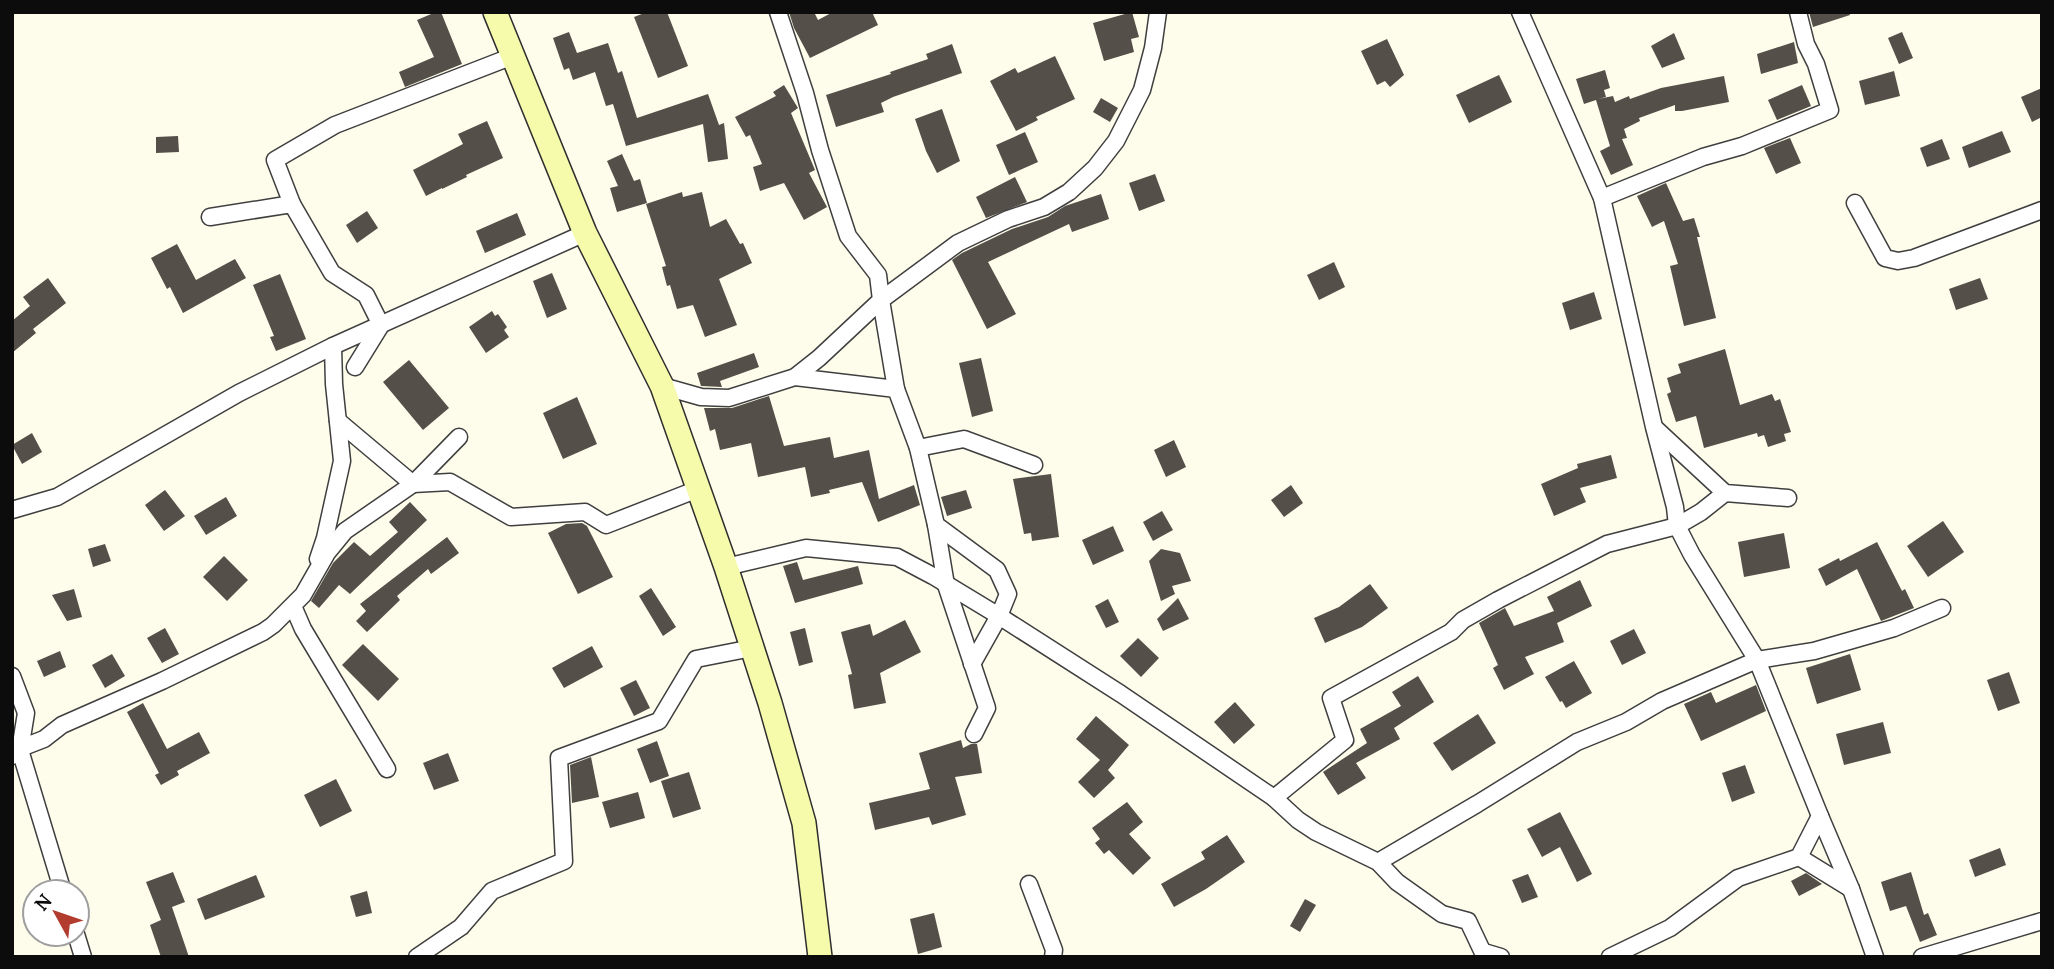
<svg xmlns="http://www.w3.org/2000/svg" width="2054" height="969" viewBox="0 0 2054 969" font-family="Lora,serif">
<rect width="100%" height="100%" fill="#fefdec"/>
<g fill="#544f49">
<path d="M436,12H441L462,64L405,87L399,72L434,57L417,20Z"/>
<path d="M647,12H667L688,66L658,78L634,17Z"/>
<path d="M789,12H814L818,20L833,12H872L878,25L810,58L794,28Z"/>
<path d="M1132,12L1139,37L1131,39L1134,52L1104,61L1093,23Z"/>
<path d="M1809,12H1849L1850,15L1813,27Z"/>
<path d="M569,32L577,53L608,43L618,73L622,71L637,118L708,94L719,125L724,123L728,159L708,162L703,124L626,146L613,104L606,106L595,72L573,80L569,68L564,70L553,38Z"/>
<path d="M1902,32L1913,58L1899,64L1888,38Z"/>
<path d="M1674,33L1685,59L1662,68L1651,46Z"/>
<path d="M1387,39L1404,75L1390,87L1385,81L1377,85L1361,51Z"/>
<path d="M1794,42L1798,63L1761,74L1757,54Z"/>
<path d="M952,44L962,73L893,97L881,103L884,112L836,127L826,95L891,74L890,72L928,59L926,54Z"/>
<path d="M1055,56L1075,99L1036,117L1038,120L1016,131L990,81L1015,68L1018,73Z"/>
<path d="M1605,70L1610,88L1604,90L1606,97L1598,99L1613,96L1615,102L1629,96L1630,99L1661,88L1724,76L1729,102L1682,111H1675V105L1639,118L1640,121L1624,129L1627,138L1622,139L1633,165L1611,175L1600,151L1610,146L1596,100L1584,104L1576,79Z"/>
<path d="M1894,71L1900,96L1865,105L1859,81Z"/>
<path d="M1499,75L1512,102L1469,123L1456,95Z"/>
<path d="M784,85L798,108L791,113L815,170L809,173L827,207L804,220L784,183L760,191L753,167L762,164L750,135L746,137L735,117L776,96L773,92Z"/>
<path d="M1802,85L1811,106L1777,120L1768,100Z"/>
<path d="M2042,88V117L2032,122L2021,97Z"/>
<path d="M1101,98L1118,108L1110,122L1093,112Z"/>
<path d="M942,109L960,161L937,173L926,151L915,119Z"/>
<path d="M487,121L503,158L466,175L467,177L442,189V188L426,196L413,170L463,144L458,134Z"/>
<path d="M2002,131L2011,152L1969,168L1962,147Z"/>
<path d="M1025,132L1038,162L1009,175L996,145Z"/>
<path d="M178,136L179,152L156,153V137Z"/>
<path d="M1790,138L1801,163L1776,174L1764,148Z"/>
<path d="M1942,139L1950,159L1927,167L1920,148Z"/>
<path d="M622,154L634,181L640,179L647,203L617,212L610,188L618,186L607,161Z"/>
<path d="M1155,174L1165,201L1139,211L1129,183Z"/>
<path d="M1015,177L1027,202L986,218L976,197Z"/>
<path d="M1666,183L1683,221L1694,218L1700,237H1697L1716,318L1684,326L1670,266L1678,264L1664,221L1652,227L1637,196Z"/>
<path d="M682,192L683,197L702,192L710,227L726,219L740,244L743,243L752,263L719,279L737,325L705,337L693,305L677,309L670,285L667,286L662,267L666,266L646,204Z"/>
<path d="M1101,194L1109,219L1072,232L1069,224L988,262L1016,314L987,329L952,260L962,253L1012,229L1048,217L1065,206Z"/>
<path d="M367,211L378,228L357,243L346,225Z"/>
<path d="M517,213L526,235L485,253L476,231Z"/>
<path d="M177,244L196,280L235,259L246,278L183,313L170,287L167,289L151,258Z"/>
<path d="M1334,262L1345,287L1319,300L1307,275Z"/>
<path d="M552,273L567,309L547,318L533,281Z"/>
<path d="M280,274L306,339L276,351L270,337L274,336L253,285Z"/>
<path d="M48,278L66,303L33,329L36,333L12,353V321L30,306L23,297Z"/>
<path d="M1980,278L1988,299L1956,310L1949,289Z"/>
<path d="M1594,292L1602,319L1570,330L1562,303Z"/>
<path d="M492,311L495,316L498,314L507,327L504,330L509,337L486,353L469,327Z"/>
<path d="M1725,349L1740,405L1772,394L1775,401L1780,399L1791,432L1784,434L1786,441L1768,447L1764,435L1758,437L1757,433L1704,448L1696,416L1676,422L1667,394L1671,392L1667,378L1681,373L1678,364Z"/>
<path d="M754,353L759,367L720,381L722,387L701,386L697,373Z"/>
<path d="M981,358L993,411L972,417L959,363Z"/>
<path d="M409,360L449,408L423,430L383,382Z"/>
<path d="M769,396L784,446L830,437L834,458L869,450L879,499L914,485L920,505L878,522L862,482L829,490L830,493L811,497L805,467L758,477L751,443L720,450L715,429L710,431L704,408H732Z"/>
<path d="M577,397L597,444L563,459L543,413Z"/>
<path d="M32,433L42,452L22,464L12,445Z"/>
<path d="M1174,440L1186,467L1166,477L1154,450Z"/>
<path d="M1611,455L1617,478L1580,488L1586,502L1554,516L1541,484L1578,468L1577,464Z"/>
<path d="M1051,474L1059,537L1032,541L1031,533L1024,534L1013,479Z"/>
<path d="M1291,485L1303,503L1284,517L1271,500Z"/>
<path d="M165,490L185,516L164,531L145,505Z"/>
<path d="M966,490L972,508L947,516L941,497Z"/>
<path d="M226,497L237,516L206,535L194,516Z"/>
<path d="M410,502L427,520L350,594L339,585L319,608L311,601L333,563L354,542L370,556L398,532L389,522Z"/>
<path d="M1162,511L1173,530L1153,541L1143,522Z"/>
<path d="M1943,521L1964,552L1928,577L1907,546Z"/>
<path d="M582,523L587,526L613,577L578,594L548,533L566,524Z"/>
<path d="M1113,526L1124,551L1093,565L1082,540Z"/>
<path d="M1784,533L1790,568L1744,577L1738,542Z"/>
<path d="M447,537L459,553L431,574L428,569L397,596L400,600L367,632L356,621L366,611L360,604Z"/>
<path d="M1877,542L1902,591L1905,589L1914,608L1881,621L1857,569L1826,586L1818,569L1839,558L1840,561Z"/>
<path d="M105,544L111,561L93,567L88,549Z"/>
<path d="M1161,549L1180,553L1191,581L1172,586L1175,594L1161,601L1149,561Z"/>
<path d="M224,556L248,580L227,601L203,577Z"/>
<path d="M797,562L803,580L858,566L863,584L795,603L783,566Z"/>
<path d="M1580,580L1592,606L1557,623L1564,642L1525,657L1534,674L1504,690L1493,668L1498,665L1479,623L1505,608L1514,626L1554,611L1547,597Z"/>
<path d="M1370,584L1388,608L1362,627L1325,643L1314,618L1339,607Z"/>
<path d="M651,588L676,627L663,636L639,596Z"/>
<path d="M74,589L82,617L67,621L52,595Z"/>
<path d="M1178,598L1189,619L1163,631L1157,619Z"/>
<path d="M1108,599L1119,622L1106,628L1095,606Z"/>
<path d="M905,620L921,652L880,673L886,703L854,709L848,675L852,674L841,632L870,624L873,636Z"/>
<path d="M165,628L179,654L162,663L147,638Z"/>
<path d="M805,628L813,662L799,666L790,632Z"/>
<path d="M1634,629L1646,653L1622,665L1610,641Z"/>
<path d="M1138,638L1159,658L1141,677L1120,656Z"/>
<path d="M363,644L399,679L378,701L342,665Z"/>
<path d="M592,646L603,667L564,688L552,668Z"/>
<path d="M60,651L66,667L44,677L37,661Z"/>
<path d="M112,654L125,676L105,688L92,665Z"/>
<path d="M1850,654L1861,690L1817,704L1806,668Z"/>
<path d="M1574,661L1592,693L1566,708L1562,701L1560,702L1545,677Z"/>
<path d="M2009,672L2020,703L1998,711L1987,680Z"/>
<path d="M1418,676L1434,702L1394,728L1400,739L1356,763L1366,778L1338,795L1323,772L1367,743L1360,729L1401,706L1392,692Z"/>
<path d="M636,680L650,708L634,716L620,688Z"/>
<path d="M1756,685L1766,711L1701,741L1684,704L1711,692L1716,703Z"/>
<path d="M1235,702L1255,725L1234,744L1214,722Z"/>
<path d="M143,703L167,749L199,732L210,753L177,771L179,775L161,785L155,775L159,773L127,712Z"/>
<path d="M1478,714L1496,743L1452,771L1433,743Z"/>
<path d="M1096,716L1129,745L1108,770L1115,778L1094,798L1078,782L1100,760L1076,739Z"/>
<path d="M1883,722L1891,753L1844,765L1836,734Z"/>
<path d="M961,740L963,748L971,744H977L982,773L955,777L966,815L932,825L929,817L875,830L869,803L930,789L919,753Z"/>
<path d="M657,741L669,776L650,783L637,749Z"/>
<path d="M448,753L459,781L434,790L423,763Z"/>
<path d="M591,757L599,797L572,803L570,765Z"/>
<path d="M1745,765L1755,793L1732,802L1722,773Z"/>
<path d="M689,772L701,809L673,818L661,781Z"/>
<path d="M336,779L352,811L320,827L304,795Z"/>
<path d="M638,792L645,818L610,828L602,802Z"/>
<path d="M1127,802L1143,822L1129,834L1151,858L1133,875L1109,850L1104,854L1095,843L1100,839L1092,828Z"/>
<path d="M1560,812L1592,874L1577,882L1560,847L1542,857L1527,829Z"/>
<path d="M1227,835L1245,862L1206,889L1174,907L1161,884L1205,859L1201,852Z"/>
<path d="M2000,848L2006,865L1975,877L1969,860Z"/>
<path d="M173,872L185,902L172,907L189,957H161L150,925L161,920L146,882Z"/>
<path d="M1911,872L1924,915L1928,913L1937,935L1920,942L1906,906L1890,911L1881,882Z"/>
<path d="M1806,873L1822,884L1799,896L1791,881Z"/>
<path d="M1528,874L1538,897L1522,903L1512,880Z"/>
<path d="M256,875L265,897L205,920L197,899Z"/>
<path d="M367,891L372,913L356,917L350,896Z"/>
<path d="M1305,899L1316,905L1300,932L1290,926Z"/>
<path d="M934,913L942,947L918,954L910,919Z"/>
</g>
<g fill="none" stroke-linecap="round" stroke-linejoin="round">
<g stroke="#3f3f3f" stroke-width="19">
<g id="street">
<path d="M1520,12L1602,198L1654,427L1675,507L1677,526L1692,555L1757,660L1820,816L1851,889L1875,957"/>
<path d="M1602,198L1703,157L1742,146L1830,110L1816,64L1806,44L1798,12"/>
<path d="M1855,203L1885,258L1898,261L1914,258L2042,210"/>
<path d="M292,204L275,160L335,125L513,56"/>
<path d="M210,217L292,204L332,273L366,295L381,325L355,367"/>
<path d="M795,377L896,389L918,448L964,439L1034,465"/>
<path d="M662,386L701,397L729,398L795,377L819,358L881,300L878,275L848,236L820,150L805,93L778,12"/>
<path d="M896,389L881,300L958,243L1008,219L1044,207L1069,192L1095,168L1116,141L1142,90L1153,48L1158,12"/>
<path d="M338,421L413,484L450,482L511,517L585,512L606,525L698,489"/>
<path d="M1656,429L1725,493L1788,498"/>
<path d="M918,448L936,525L997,570L1008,594L999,616L1121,694L1274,798L1298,820L1316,832L1378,862L1397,882L1442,914L1468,921L1485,957"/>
<path d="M12,510L57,497L239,393L333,346L585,233"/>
<path d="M936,525L946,585L987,708L974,734"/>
<path d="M318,559L325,538L342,461L334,384L333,346"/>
<path d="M726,567L806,548L897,557L933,576L999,616L972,664"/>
<path d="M293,606L303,629L387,769"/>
<path d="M12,676L26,713L20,750L63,892"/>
<path d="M12,756L26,746L44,739L62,725L162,681L263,632L273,625L303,595L327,553L345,531L413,484L459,437"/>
<path d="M1274,798L1345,740L1331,698L1451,632L1463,620L1498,600L1607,544L1677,526L1701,512L1725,493"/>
<path d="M1799,857L1851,889"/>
<path d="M1378,862L1477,804L1577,742L1626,722L1662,701L1757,660L1814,651L1894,628L1942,608"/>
<path d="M1029,884L1054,950L1053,957"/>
<path d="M76,934L83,957"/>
<path d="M1484,952L1501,957"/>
<path d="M417,957L461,927L492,891L564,861L559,758L659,721L696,659L752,648"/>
<path d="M1610,957L1670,928L1738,878L1799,857L1820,816"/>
<path d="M1922,957L2042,921"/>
</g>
</g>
<g stroke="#2e2e2e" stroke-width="26">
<path id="secondary" d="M495,12L585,233L662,386L726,567L770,703L804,823L820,957"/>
</g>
<use href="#street" stroke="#fff" stroke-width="16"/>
<use href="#secondary" stroke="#f6faab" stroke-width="23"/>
</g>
<rect width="2054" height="969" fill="none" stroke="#0c0c0c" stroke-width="28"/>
<g transform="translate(56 913) rotate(310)"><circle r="33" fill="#ffffff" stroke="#9e9e9e" stroke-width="2"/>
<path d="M0-5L12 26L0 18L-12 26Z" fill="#b23c2d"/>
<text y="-10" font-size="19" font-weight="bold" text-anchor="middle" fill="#0c0c0c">N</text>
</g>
</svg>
